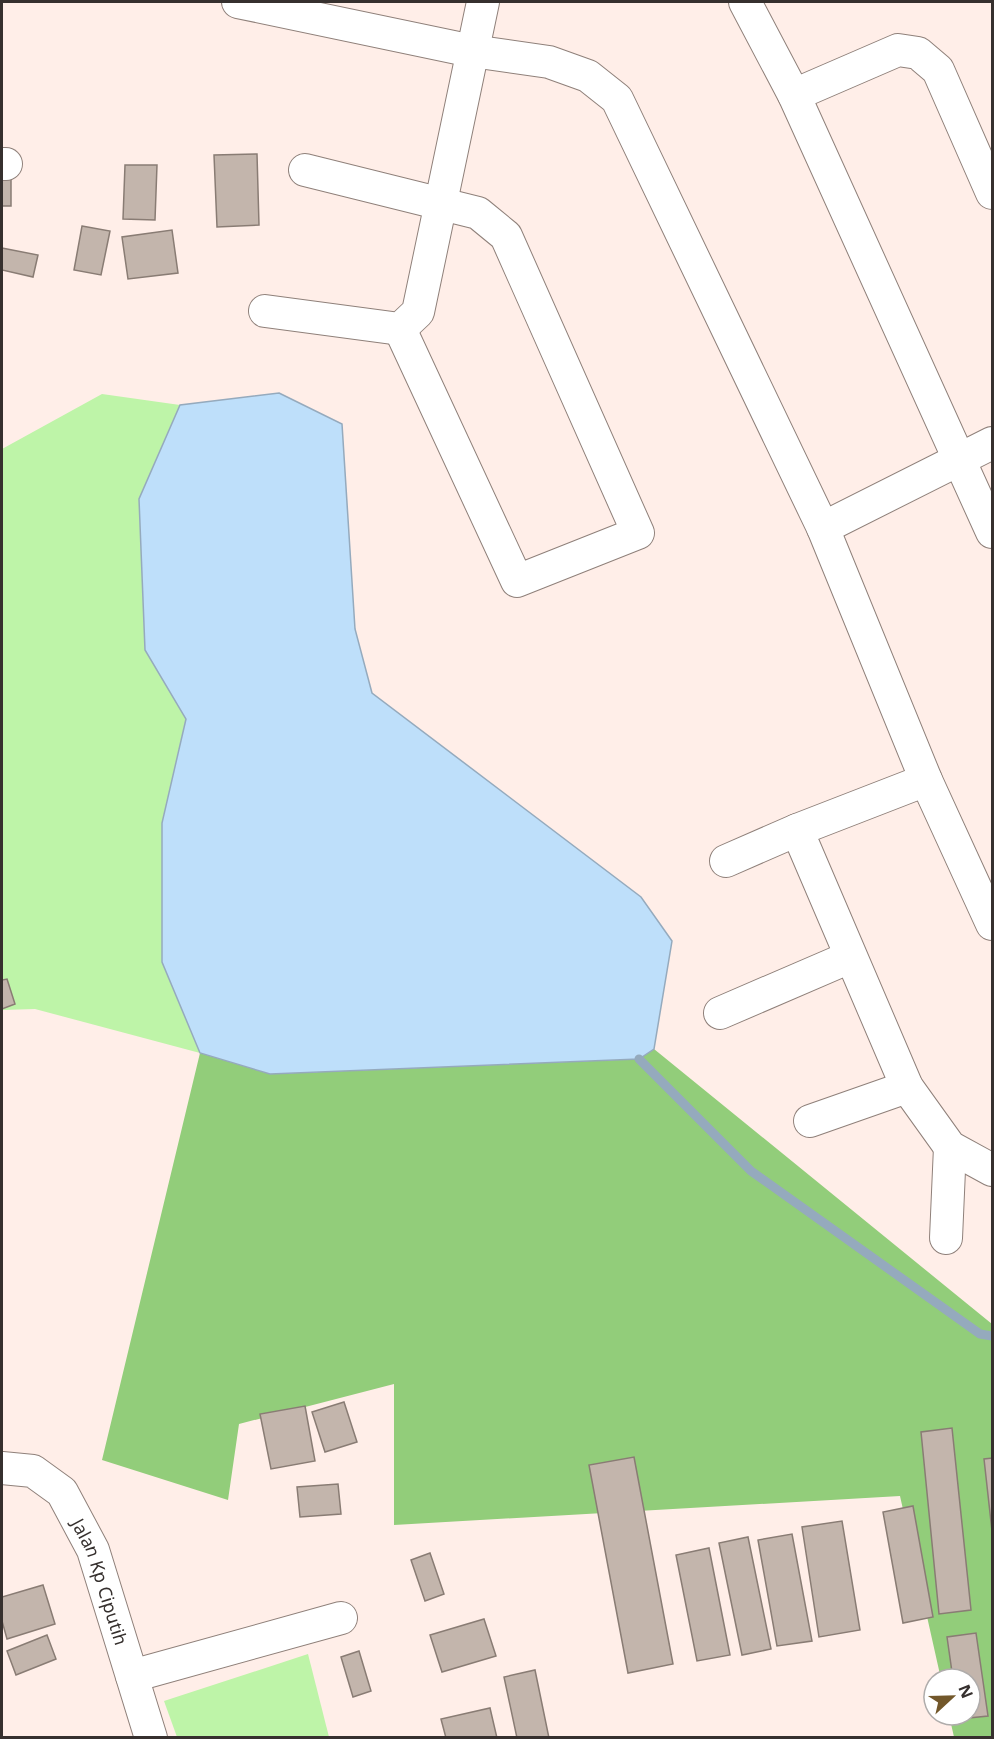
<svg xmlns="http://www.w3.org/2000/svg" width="994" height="1739" viewBox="0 0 994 1739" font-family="'Noto Sans',sans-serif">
<rect width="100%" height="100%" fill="#ffeee8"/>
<g fill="#bef4a8">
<path d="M102,394L180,405L139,499L145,650L186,718L162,823V962L200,1053L35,1009L2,1010V449Z"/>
<path d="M308,1654L329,1737H177L164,1701Z"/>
</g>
<path fill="#92cd7a" d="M654,1049L992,1324V1737H954L949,1715H970V1679H941L900,1496L394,1525V1384L239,1424L228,1500L102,1460L200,1053L270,1074L639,1059Z"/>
<path fill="#bedffa" stroke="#95aabd" stroke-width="1.5" d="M279,393L342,424L355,629L372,693L641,897L672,941L654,1049L639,1059L270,1074L200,1053L162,962V823L186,719L145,650L139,499L180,405Z"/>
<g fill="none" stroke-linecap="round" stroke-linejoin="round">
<path stroke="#95aabd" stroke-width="9" d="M639,1059L751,1171L980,1334L992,1336"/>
</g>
<g fill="#c3b5ac" stroke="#897c74" stroke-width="1.5">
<path d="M257,154L259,225L217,227L214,155Z"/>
<path d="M125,165H157L155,220L123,219Z"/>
<path d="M2,176L11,177V206H2Z"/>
<path d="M82,226L110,231L101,275L74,270Z"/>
<path d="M172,230L178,273L128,279L122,237Z"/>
<path d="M2,248L38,255L33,277L2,270Z"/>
<path d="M7,979L15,1004L2,1009V980Z"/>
<path d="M344,1402L357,1442L325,1452L312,1412Z"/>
<path d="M305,1406L315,1461L271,1469L260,1414Z"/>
<path d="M952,1428L971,1610L939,1614L921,1432Z"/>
<path d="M634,1457L673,1664L628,1673L589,1465Z"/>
<path d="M992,1458V1531L984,1459Z"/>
<path d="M338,1484L341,1514L300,1517L297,1487Z"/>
<path d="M913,1506L933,1617L903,1623L883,1512Z"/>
<path d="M842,1521L860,1630L819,1637L802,1527Z"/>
<path d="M792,1534L812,1641L777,1646L758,1540Z"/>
<path d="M748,1537L771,1649L742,1655L719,1543Z"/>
<path d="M709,1548L730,1655L697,1661L676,1555Z"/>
<path d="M430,1553L444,1594L425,1601L411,1560Z"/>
<path d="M43,1585L55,1624L7,1639L2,1621V1597Z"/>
<path d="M484,1619L496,1656L442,1672L430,1635Z"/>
<path d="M976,1633L988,1716L959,1719L958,1715H970V1679H953L947,1637Z"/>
<path d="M47,1635L56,1659L16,1675L7,1651Z"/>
<path d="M359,1651L371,1691L353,1697L341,1657Z"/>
<path d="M535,1670L549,1738H517L504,1677Z"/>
<path d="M490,1708L497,1738H446L441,1719Z"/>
</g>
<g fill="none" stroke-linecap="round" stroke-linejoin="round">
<g stroke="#8f807a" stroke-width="34">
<g id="minor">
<path d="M238,2L472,51L549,62L588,76L617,99L823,528L926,780L992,924"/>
<path d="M745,2L794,95L992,532"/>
<path d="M794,95L898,50L918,53L938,70L992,193"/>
<path d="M2,164H6"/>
<path d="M305,170L478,213L506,236L638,533L517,581L400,329"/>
<path d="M265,311L400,329L418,312L483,2"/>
<path d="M823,528L992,443"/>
<path d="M926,780L797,830L907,1087L950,1147L992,1170"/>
<path d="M726,861L797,830"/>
<path d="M720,1013L850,957"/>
<path d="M810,1121L907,1087"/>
<path d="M946,1238L950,1147"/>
<path id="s1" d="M2,1468L33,1471L62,1492L93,1550L151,1738"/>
<path d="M132,1676L341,1618"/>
</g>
</g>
<use href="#minor" stroke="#fff" stroke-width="32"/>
</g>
<g text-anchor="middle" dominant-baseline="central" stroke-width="6" stroke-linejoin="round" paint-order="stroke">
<g font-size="18" fill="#36302e" stroke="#fff">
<text stroke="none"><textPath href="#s1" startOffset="165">Jalan Kp Ciputih</textPath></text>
</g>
</g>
<rect width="994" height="1739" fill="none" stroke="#36302e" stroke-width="6"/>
<g transform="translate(952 1697) rotate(68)"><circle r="28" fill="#ffffff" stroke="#afacab" stroke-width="1.5"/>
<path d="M0-4.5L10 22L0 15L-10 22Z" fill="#72572a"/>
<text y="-9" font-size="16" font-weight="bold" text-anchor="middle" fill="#36302e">N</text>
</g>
</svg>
